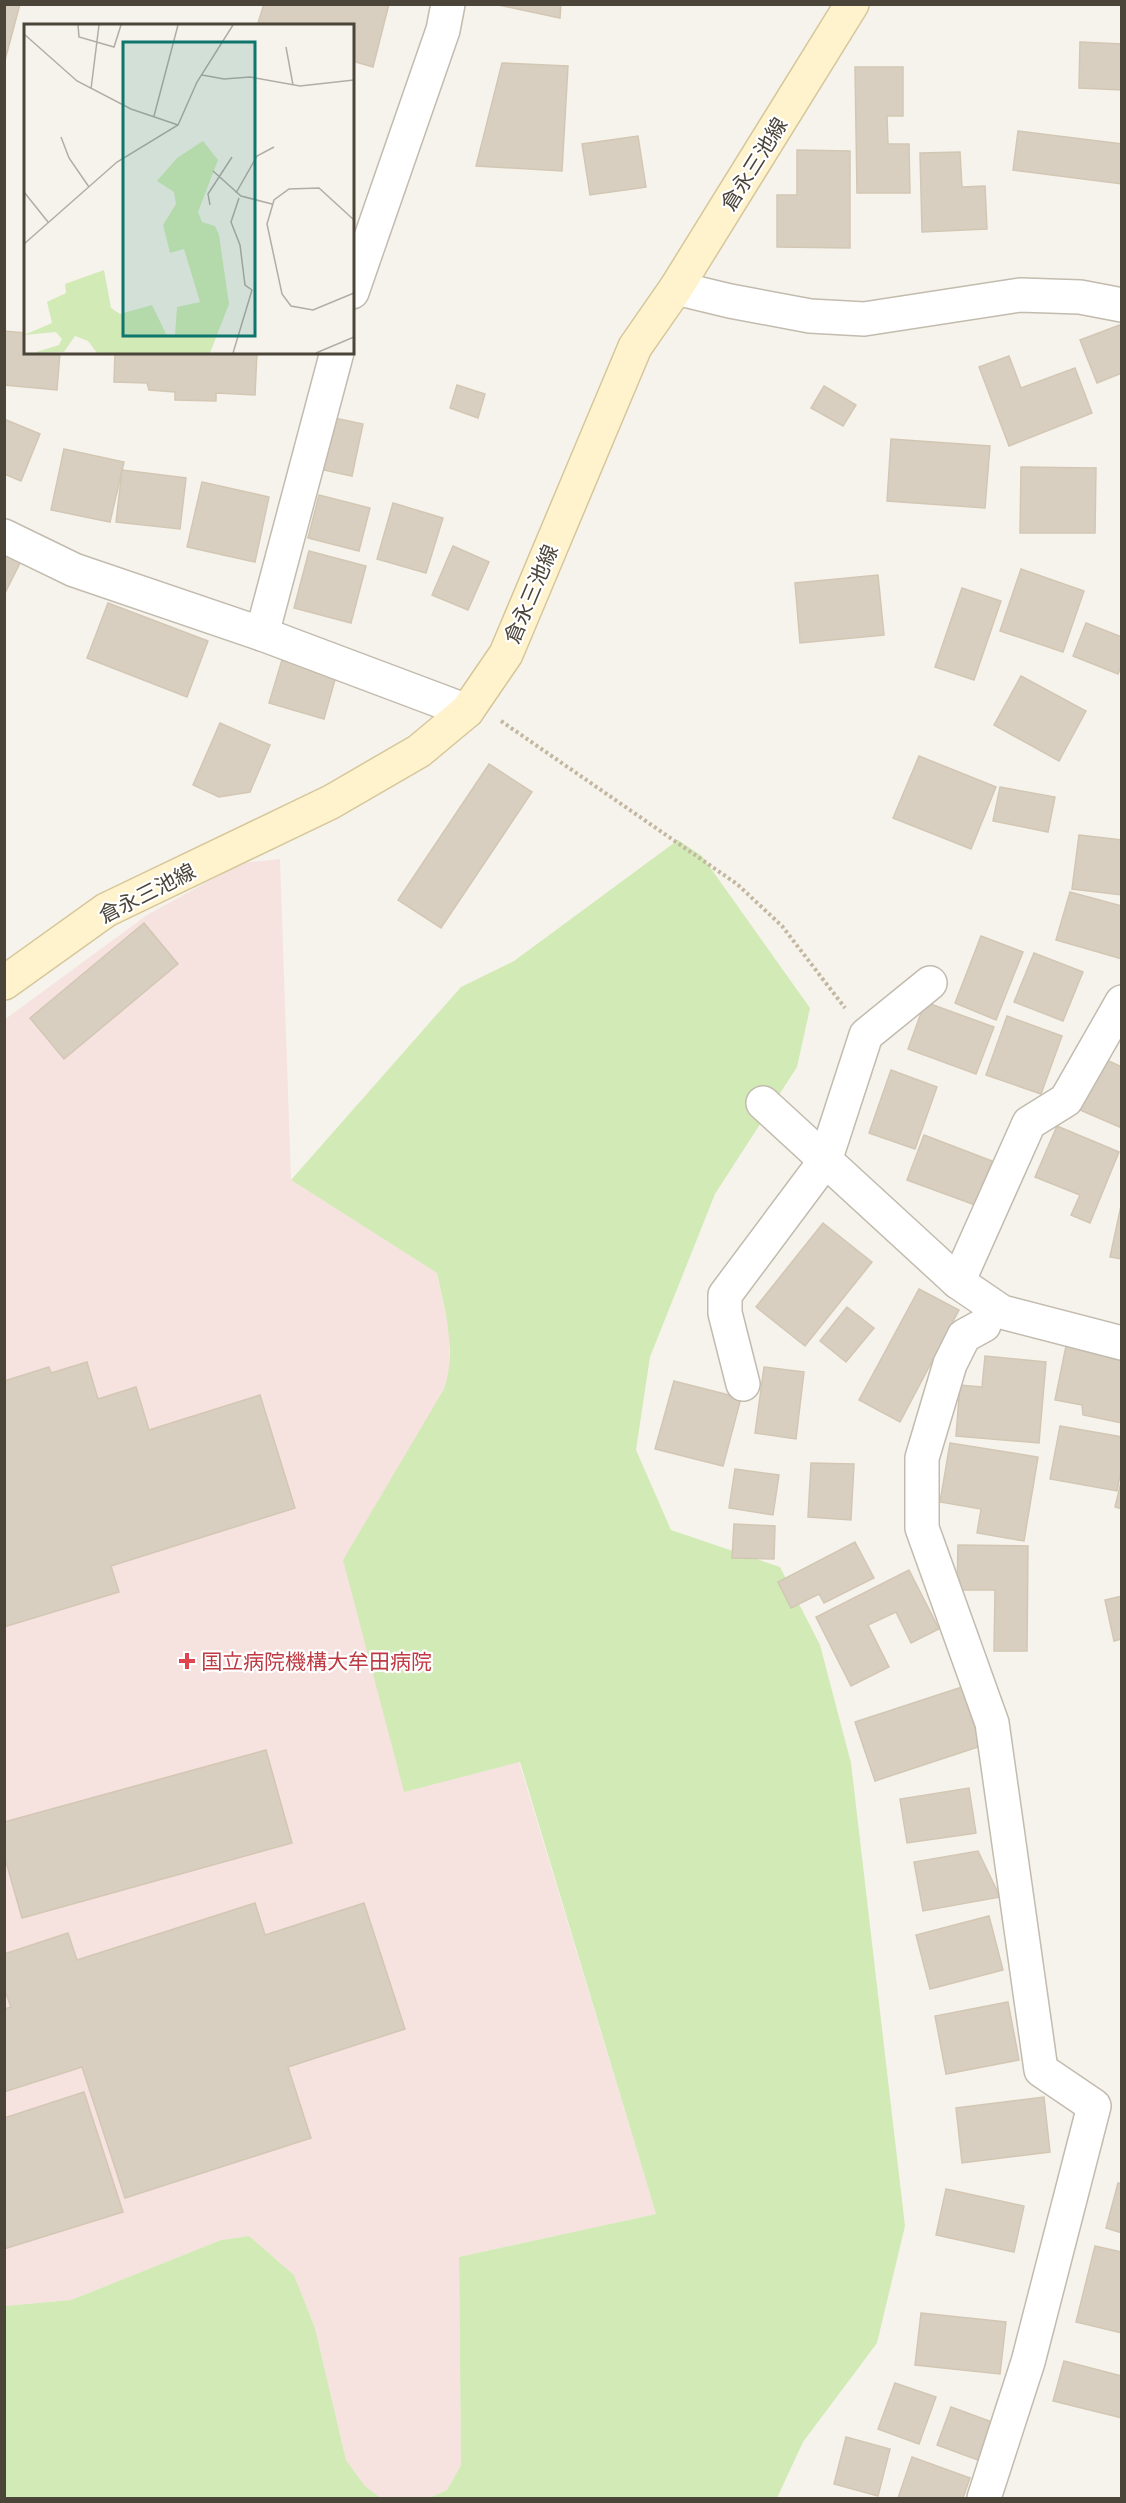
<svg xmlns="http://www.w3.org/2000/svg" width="1126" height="2503" viewBox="0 0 1126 2503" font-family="'PT Sans Narrow','Noto Sans JP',sans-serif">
<rect width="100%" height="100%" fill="#f6f3ec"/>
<path fill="#f6e3e0" d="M280,859L291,1180L437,1273L449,1332V1375L444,1389L519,1762L656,2214L459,2257L461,2465L447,2490L429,2498H381L365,2486L346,2460L315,2328L294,2275L249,2236L221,2240L71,2300L5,2306L4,1020L147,915L242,863Z"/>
<g fill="#d2eab5">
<path d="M678,840L702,856L810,1008L797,1067L715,1194L650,1357L636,1450L671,1530L780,1567L820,1645L851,1763L905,2226L877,2343L803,2442L777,2498H429L447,2490L461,2465L459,2257L656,2214L520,1762L404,1792L343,1560L444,1389C457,1352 445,1311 437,1273L291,1180L461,987L514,961Z"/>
<path d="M249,2236L294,2275L315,2328L346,2460L365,2486L381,2498H5V2306L71,2300L221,2240Z"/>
</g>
<g fill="#d8cfc1" stroke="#d3c7b4" stroke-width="1.5">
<path d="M4,4H20L4,64Z"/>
<path d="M264,4H389L373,67L352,61V26H257Z"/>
<path d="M494,4H561L560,18Z"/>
<path d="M1080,42L1122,44V90L1079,88Z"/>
<path d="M502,63L568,66L562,171L476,166Z"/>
<path d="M855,67H903V116H887L888,144H909L910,193H857Z"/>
<path d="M1018,131L1122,144V184L1013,170Z"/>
<path d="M638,136L646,187L590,195L582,144Z"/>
<path d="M797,150L850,151V248L777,247V195H797Z"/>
<path d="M960,152L962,187L985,186L987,229L922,232L920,153Z"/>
<path d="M1122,324V373L1097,383L1080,340Z"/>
<path d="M4,331L26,333V352H60L57,390L4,385Z"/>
<path d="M115,352H257L255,395L216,393V401L175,400V392L149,390L147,383L114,382Z"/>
<path d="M1009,356L1021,388L1075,368L1092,413L1009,446L979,367Z"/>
<path d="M457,385L485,394L478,418L450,408Z"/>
<path d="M824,386L856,405L843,426L811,408Z"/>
<path d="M330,417L363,424L352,476L319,469Z"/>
<path d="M4,419L40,434L21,481L4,474Z"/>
<path d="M891,439L990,446L985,508L887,501Z"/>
<path d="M64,449L124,462L110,522L51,510Z"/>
<path d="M1021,467L1096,468L1095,533H1020Z"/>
<path d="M122,470L186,478L180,529L116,522Z"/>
<path d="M202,482L269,497L255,562L187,547Z"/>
<path d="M319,495L370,508L359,551L308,538Z"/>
<path d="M393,503L443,518L426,573L377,559Z"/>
<path d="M453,546L489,562L468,610L432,595Z"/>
<path d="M309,551L366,566L351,623L294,608Z"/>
<path d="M4,553L21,561L5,593H4Z"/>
<path d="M1021,569L1084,591L1063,652L1000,631Z"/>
<path d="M878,575L884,635L800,643L795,583Z"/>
<path d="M962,588L1001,601L974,680L935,667Z"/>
<path d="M108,603L208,641L187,697L87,658Z"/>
<path d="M1086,623L1122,637V664L1118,674L1073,656Z"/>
<path d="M282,660L336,676L324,719L269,703Z"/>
<path d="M1021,676L1086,711L1059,761L994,725Z"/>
<path d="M220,723L270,745L250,792L219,797L193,785Z"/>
<path d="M919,756L996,787L971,849L893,818Z"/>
<path d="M489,764L532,792L441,928L398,900Z"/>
<path d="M1000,787L1055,797L1048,832L993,821Z"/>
<path d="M1079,835L1122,840V895L1072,889Z"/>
<path d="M1070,892L1122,906V959L1056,940Z"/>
<path d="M144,923L178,964L64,1059L30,1018Z"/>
<path d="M981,936L1023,952L996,1020L955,1003Z"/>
<path d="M1034,953L1083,972L1063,1021L1014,1002Z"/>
<path d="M925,1002L994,1027L976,1074L908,1049Z"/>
<path d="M1007,1016L1062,1036L1041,1094L986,1075Z"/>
<path d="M1100,1057L1122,1067V1128L1078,1109Z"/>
<path d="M891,1070L937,1087L915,1149L869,1133Z"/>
<path d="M1057,1126L1119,1152L1090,1223L1071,1215L1080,1195L1035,1177Z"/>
<path d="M924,1135L992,1161L975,1205L907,1180Z"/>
<path d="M1122,1201V1259L1110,1257Z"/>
<path d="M823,1223L872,1262L805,1346L756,1307Z"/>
<path d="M919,1289L959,1310L900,1422L859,1400Z"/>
<path d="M847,1307L874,1328L846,1362L820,1341Z"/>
<path d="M1066,1346L1122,1358V1423L1083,1415L1082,1405L1055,1400Z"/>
<path d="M985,1356L1046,1362L1039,1443L956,1436L960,1385L982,1387Z"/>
<path d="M87,1362L98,1399L136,1387L149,1430L260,1395L295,1508L111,1566L119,1592L4,1627V1381L49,1367L51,1373Z"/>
<path d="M764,1367L804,1372L796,1439L755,1433Z"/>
<path d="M674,1381L741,1398L723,1466L655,1449Z"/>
<path d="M1060,1426L1122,1437V1466L1117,1491L1050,1479Z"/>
<path d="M950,1443L1038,1457L1024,1541L977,1533L981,1509L940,1502Z"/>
<path d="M811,1463L854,1464L851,1520L808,1517Z"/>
<path d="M735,1469L779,1475L773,1515L729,1508Z"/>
<path d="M1122,1478V1509L1115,1507Z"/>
<path d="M734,1524L775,1526L774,1559L732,1558Z"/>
<path d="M855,1542L874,1578L824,1603L819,1594L791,1608L778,1582Z"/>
<path d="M958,1545L1028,1546L1027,1651H994L995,1590H957Z"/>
<path d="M909,1570L939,1629L911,1643L896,1612L868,1625L889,1667L851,1686L816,1617Z"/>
<path d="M1122,1596V1639L1114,1641L1105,1600Z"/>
<path d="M962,1687L981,1746L875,1781L855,1722Z"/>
<path d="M266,1750L292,1843L22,1918L4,1855V1822Z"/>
<path d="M969,1788L976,1833L907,1843L900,1799Z"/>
<path d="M978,1851L1000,1897L923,1911L914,1862Z"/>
<path d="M255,1903L265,1935L364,1903L405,2029L288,2067L311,2138L125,2198L82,2067L4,2092V2009L11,2007L4,1988V1954L68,1933L77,1960Z"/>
<path d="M989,1916L1003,1970L930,1989L916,1935Z"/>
<path d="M1008,2002L1019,2060L946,2074L935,2016Z"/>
<path d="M84,2092L123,2212L4,2249V2118Z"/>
<path d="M1044,2097L1050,2152L962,2163L956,2108Z"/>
<path d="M1118,2183L1122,2184V2233L1106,2228Z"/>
<path d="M946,2189L1024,2206L1014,2252L936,2235Z"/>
<path d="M1095,2246L1122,2252V2333L1076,2322Z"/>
<path d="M921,2313L1006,2322L1000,2374L915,2365Z"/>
<path d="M1064,2361L1122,2376V2418L1053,2401Z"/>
<path d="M895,2383L936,2397L919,2444L878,2429Z"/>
<path d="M951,2407L992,2422L978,2460L937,2445Z"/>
<path d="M846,2437L890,2449L878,2496L834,2484Z"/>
<path d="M912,2457L970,2478L963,2498H898Z"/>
</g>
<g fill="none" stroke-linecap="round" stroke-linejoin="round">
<g stroke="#c2bbae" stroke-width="36">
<g id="minor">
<path d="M352,292L443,30L448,4"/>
<path d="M4,536L74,570L262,634L467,711"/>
<path d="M262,634L337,352"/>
<path d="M763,1103L958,1282L1002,1312L1122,1343"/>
<path d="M958,1282L1029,1123L1066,1100L1122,1002"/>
<path d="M743,1384L725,1313V1295L825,1161L866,1035L930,983"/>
<path d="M984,2498L1028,2362L1094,2106L1041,2070L992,1723L922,1528V1458L950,1364L964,1336L984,1325"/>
</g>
</g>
<g stroke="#c2bbae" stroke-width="36">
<path id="tertiary" d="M676,288L730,301L810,316L864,319L1020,295L1080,297L1122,305"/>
</g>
<g stroke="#d6c79b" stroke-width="36">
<path id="secondary" d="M4,983L106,910L331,802L419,751L467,711L506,654L635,347L676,288L852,4"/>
</g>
<path stroke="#c4b79f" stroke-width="4" stroke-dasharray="3 3" stroke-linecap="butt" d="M501,721L737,884L782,926L845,1008"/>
<use href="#minor" stroke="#fff" stroke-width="33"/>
<use href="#tertiary" stroke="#fff" stroke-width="33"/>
<use href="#secondary" stroke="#fff3cd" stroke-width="33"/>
</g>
<path fill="#e0444e" stroke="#fff" stroke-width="2" d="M184 1652h6v6h6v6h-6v6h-6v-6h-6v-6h6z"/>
<g text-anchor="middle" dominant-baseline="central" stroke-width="4.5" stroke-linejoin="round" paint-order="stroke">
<g font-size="21" fill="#4b4439" stroke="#fff">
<text transform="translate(754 164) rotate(-58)">倉永三池線</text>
<text transform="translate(531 594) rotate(-67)">倉永三池線</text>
<text transform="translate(147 893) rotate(-27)">倉永三池線</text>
</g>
<g font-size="21" fill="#be3a42" stroke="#fff" text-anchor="start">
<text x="201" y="1661">国立病院機構大牟田病院</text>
</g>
</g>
<g transform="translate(24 24)">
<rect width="330" height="330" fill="#f6f3ec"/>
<path d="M179,117L194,136L174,188L178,198L191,202L195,211L205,280L186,329H73L64,317L51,312L40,328L9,329L35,321L38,315L32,308L0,311L28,299L23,278L42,269L41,260L80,246L87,284L96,290L128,281L142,310L151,311L153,283L176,278L160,225L146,229L139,201L152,180L150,168L133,157L153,134Z" fill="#d2eab5"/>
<path fill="none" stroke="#b2ada4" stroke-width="1.5" d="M54,1L55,13L90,23L97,1M0,10L53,57L107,85L154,101M262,23L269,61M178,51L200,55L226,53L276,62L330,56M67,65L75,1M130,92L154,1M37,113L45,134L65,163M189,147L217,172L248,180M0,168L24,198M212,169L233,132L250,123M186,181L184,170L208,133M330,196L295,164L265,165L250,176L243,200L258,270L267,282L289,286L330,269M0,220L93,138L154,101L173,58L209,1M209,329L228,266L221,261L216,221L207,198L215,174M292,329L330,313"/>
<path fill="#0f766e" fill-opacity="0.15" stroke="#0f766e" stroke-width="3" d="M99,18H231V312H99Z"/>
<rect width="330" height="330" fill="none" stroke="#4b4439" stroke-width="3"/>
</g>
<rect width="1126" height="2503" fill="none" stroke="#4b4439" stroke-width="12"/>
</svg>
